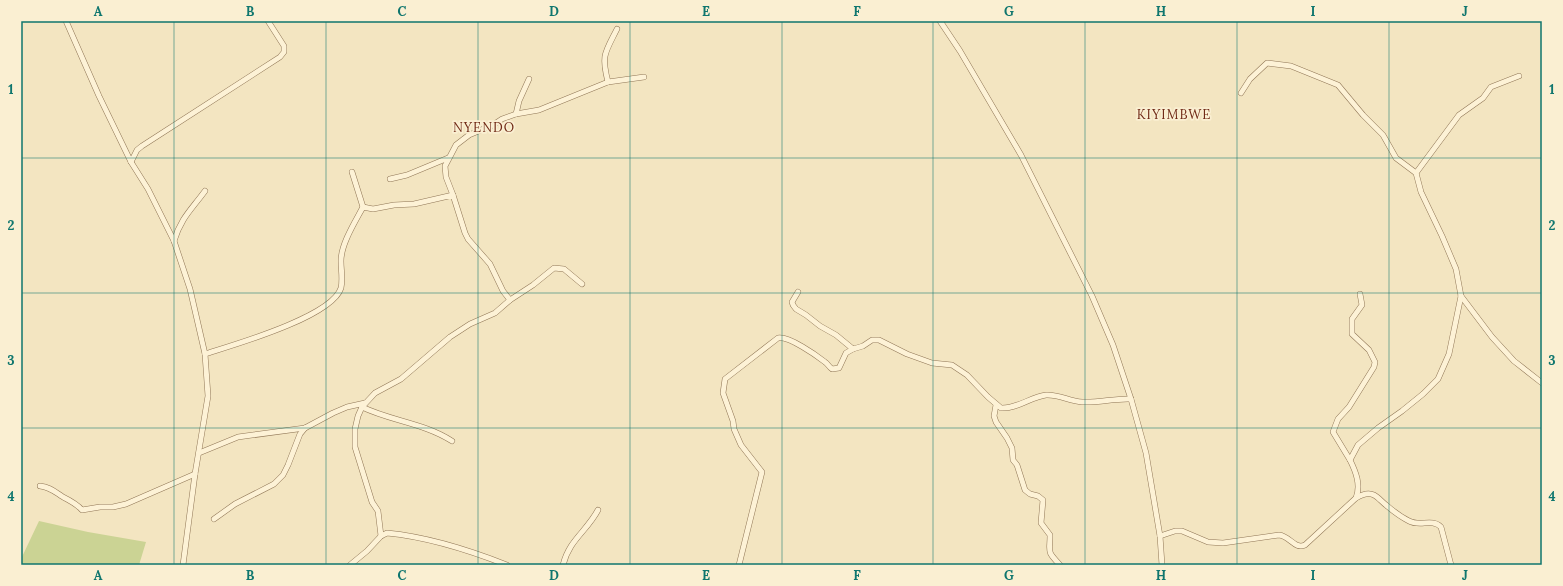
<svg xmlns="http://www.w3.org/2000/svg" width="1563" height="586" viewBox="0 0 1563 586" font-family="Lora,serif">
<rect width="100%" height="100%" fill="#f3e5c1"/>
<path fill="#cbd394" d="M39,521L88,532L146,542L139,565H21V559Z"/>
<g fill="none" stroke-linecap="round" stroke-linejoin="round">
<g stroke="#907656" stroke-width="6">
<g id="street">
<path d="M66,21L99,96L131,162L148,189L174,241L190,289L205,354L208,396L195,474L183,565"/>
<path d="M940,21L960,51L1021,155L1092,296L1113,345L1131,399L1146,453L1160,536L1162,565"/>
<path d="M608,82C601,55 605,53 617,29"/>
<path d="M1241,93L1250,79L1267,63L1291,66L1338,85L1363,115L1383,135L1396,158L1416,173L1421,192L1442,236L1456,269L1461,296L1449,354L1438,379L1423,394L1402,411L1378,428L1358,445L1350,460C1356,472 1361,485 1356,498"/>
<path d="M516,114L539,110L608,82L644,77"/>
<path d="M131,162L137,150L142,146L280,57L284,52V46L268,21"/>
<path d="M352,172L363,207"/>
<path d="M1416,173L1459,115L1483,98L1491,87L1519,76"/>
<path d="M390,179L407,175L448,158"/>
<path d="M453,195L446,177L445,166L456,145L469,135L493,125L502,119L516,114L519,101L529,79"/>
<path d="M174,241C181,218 191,210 205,191"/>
<path d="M798,292L792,302L793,305L796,309L806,315L820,326L836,335L853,349L863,346L872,340H879L907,354L932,363L952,365L967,375L988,397L1001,408C1016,409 1031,397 1046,395C1058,394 1069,401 1082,402C1099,403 1115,398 1131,399"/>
<path d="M1461,296L1492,337L1514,361L1542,383"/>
<path d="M510,300L533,285L554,268L564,269L582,284"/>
<path d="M205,354C233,345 332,317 341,288C343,279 341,270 341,261C341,244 355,222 363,207L373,209L394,205L414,204L453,195L465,233L468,239L490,264L503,291L510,300L495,313L470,324L450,337L401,379L375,393L362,407L358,416L355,429V447L372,502L378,511L381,536"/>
<path d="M996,405L994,416L996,422L1007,438L1012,448L1013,460L1017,465L1025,490L1030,494L1038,496L1043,500L1041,523L1050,535C1050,553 1046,550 1060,565"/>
<path d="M362,407C391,421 424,423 452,441"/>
<path d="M199,453L238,437L305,428L333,413L347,407L365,403"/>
<path d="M1350,460L1333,432L1338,419L1349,407L1374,367L1375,362L1369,350L1352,334V319L1362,305L1360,294"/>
<path d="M40,486C50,487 55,492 63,497C71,501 77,504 82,510L100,507H113L126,504L195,474"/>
<path d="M214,519L235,504L274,484L283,475L288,465L300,434L305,428"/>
<path d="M1160,536L1175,531H1182L1208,542L1223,543L1279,535C1290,536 1295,550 1305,545L1356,498C1361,495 1368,492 1374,495C1378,497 1382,502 1386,505C1393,511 1401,517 1409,521C1420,527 1432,518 1441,527L1451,565"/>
<path d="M350,565L367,551L381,536L387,533C429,537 469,550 507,565"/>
<path d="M563,565C569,540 587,531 598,510"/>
<path d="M739,565L762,472L741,445L734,429L733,421L723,393L725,379L778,338C789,336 816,355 825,362C828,364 829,367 832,369L839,368L846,353L853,349"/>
</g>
</g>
<use href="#street" stroke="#fdf2d6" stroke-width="5"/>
</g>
<path fill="none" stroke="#0f766e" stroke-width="1" stroke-opacity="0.55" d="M174,21V565M326,21V565M478,21V565M630,21V565M782,21V565M933,21V565M1085,21V565M1237,21V565M1389,21V565M21,158H1542M21,293H1542M21,428H1542"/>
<g text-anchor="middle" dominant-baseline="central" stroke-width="3.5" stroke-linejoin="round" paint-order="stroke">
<g font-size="13" letter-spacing="1" fill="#702a16" stroke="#faefd2">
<text x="1174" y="114">KIYIMBWE</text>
<text x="484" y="127">NYENDO</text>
</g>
</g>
<rect width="1563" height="586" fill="none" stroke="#faefd2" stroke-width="44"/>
<rect x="22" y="22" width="1519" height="542" fill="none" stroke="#0f766e" stroke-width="1.5"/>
<g font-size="13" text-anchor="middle" font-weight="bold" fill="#0f766e">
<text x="98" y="16">A</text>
<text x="250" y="16">B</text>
<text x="402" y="16">C</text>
<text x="554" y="16">D</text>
<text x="706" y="16">E</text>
<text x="857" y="16">F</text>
<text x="1009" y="16">G</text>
<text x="1161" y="16">H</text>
<text x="1313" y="16">I</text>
<text x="1465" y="16">J</text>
<text x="11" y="94">1</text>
<text x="1552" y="94">1</text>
<text x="11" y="230">2</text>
<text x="1552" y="230">2</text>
<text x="11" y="365">3</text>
<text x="1552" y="365">3</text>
<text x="11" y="501">4</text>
<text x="1552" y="501">4</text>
<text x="98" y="580">A</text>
<text x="250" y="580">B</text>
<text x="402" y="580">C</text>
<text x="554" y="580">D</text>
<text x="706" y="580">E</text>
<text x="857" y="580">F</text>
<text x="1009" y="580">G</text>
<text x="1161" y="580">H</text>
<text x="1313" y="580">I</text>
<text x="1465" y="580">J</text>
</g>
</svg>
